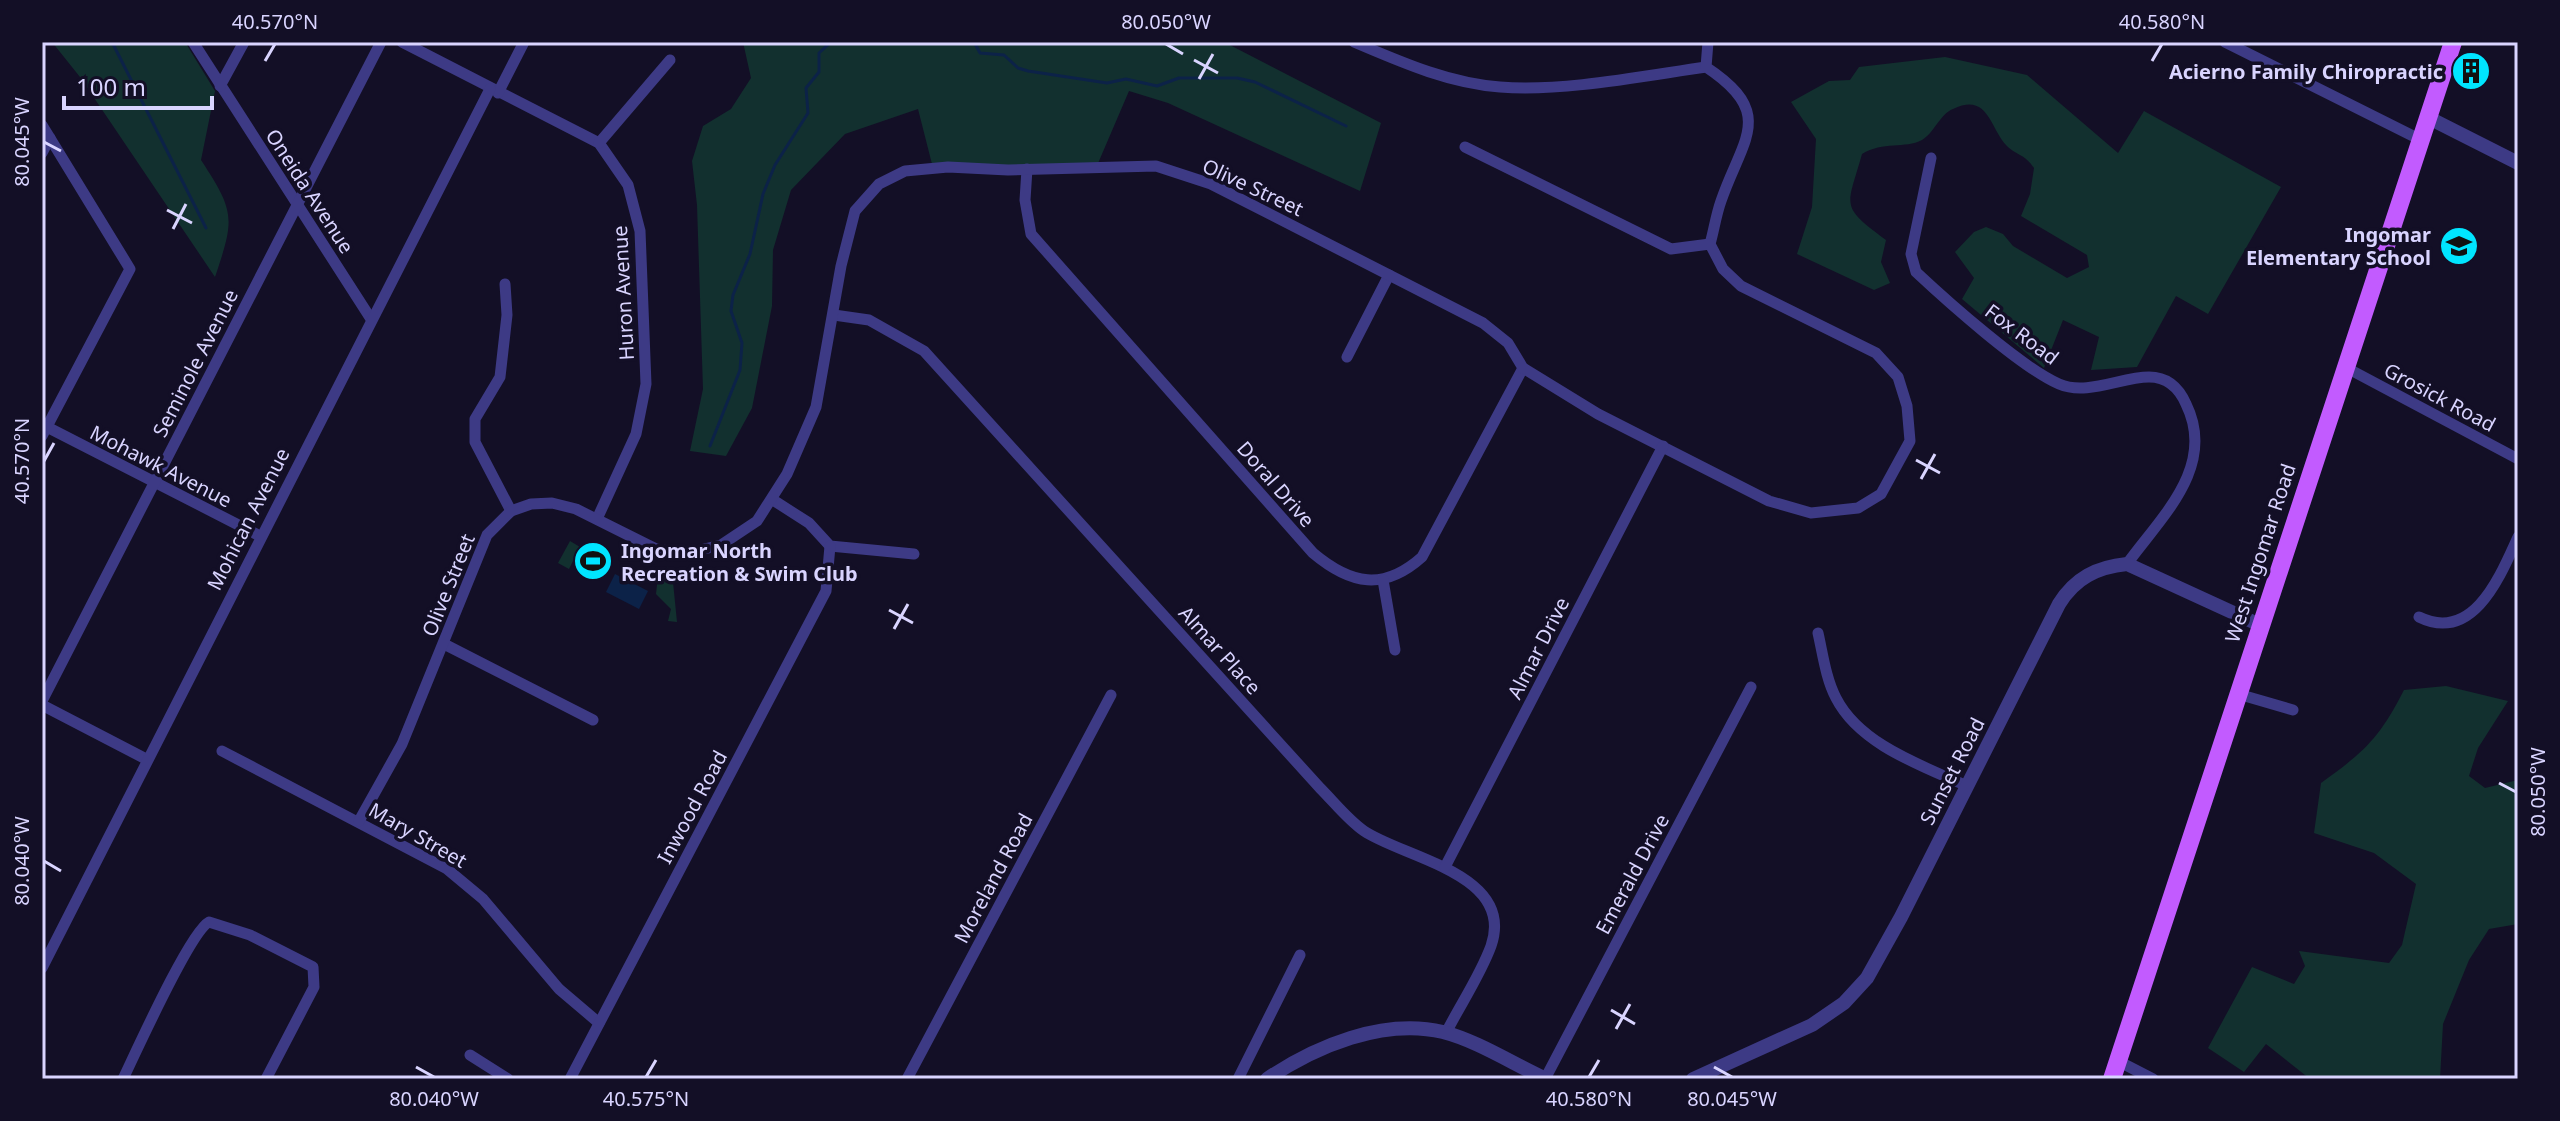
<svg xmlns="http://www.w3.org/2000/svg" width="2560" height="1121" viewBox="0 0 2560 1121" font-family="'Noto Sans',sans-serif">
<rect width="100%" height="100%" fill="#130f26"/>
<g fill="#12302f">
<path d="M52,42H185L215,91L201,160C235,212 235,218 215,277L80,77Z"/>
<path d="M743,42H1224L1381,123L1360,191L1168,103L1129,91L1096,168H933L918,109L845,134L791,190L773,250L772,306L752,408L726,456L690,451L703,389L697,205L692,161L703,126L731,109L751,78Z"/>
<path d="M1945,57L2027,75L2118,153L2144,111L2281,187L2208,314L2176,296L2137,367L2091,370L2099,337L2063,320L2044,368L1962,299L1974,278L1955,252L1974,232L1986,227L2003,234L2013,246L2067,278L2089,267L2087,255L2021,216L2030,194L2034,168C2024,153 2015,155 2006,145C1990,128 1988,92 1953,109C1940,114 1934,133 1922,140C1905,149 1883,141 1862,154C1847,208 1839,205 1886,240L1881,262L1890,283L1874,290L1797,254L1812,207L1816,139L1791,102L1829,81L1850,80L1859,67Z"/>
<path d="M570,541L580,547L569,569L558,563Z"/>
<path d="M659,567H670L672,572L677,622L668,621L671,609L656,594Z"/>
<path d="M2446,686L2508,701L2478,748L2469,776L2485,788L2518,780V924L2489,929L2469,960L2443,1024L2440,1079H2310L2266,1044L2244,1072L2208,1048L2252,967L2294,984L2305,966L2299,951L2389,963L2402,945L2416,884L2374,853L2314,833L2321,783C2364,752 2379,739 2404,690Z"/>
</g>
<path fill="#0c2248" d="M615,574L648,591L639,609L606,592Z"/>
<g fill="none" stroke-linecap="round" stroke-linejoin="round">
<g stroke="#0c2248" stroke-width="3">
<path d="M112,42L206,228"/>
<path d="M974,42L980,53L1004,55L1018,68L1028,71L1107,83L1126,79L1157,86L1179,78H1237L1255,82L1346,126"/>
<path d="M710,446L740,370L742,343L731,311L733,295L750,254L763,194L775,165L808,113L806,88L819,72V53L831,42"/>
</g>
<g stroke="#3d3a85" stroke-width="11">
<path d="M193,42L371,319"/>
<path d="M402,42L599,143L628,185L640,231L646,384L636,434L597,519"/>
<path d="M1354,42C1401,62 1448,83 1500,87C1563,92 1643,76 1706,67"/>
<path d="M1708,42L1706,67C1777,114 1742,139 1721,201C1716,215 1714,230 1710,244"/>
<path d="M2225,42L2419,139"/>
<path d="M220,86L244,42"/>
<path d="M498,93L524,42"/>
<path d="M42,125L130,269L42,436"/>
<path d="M599,143L670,60"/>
<path d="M42,153L50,138"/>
<path d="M1931,158L1911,254L1916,272C1947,301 2022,368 2059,384C2087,396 2121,377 2149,377C2167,377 2179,388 2186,404C2217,467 2161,517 2127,564"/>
<path d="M1027,169L1025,200L1031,234L1313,553C1351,585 1384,591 1422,557L1523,368"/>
<path d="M505,284L507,315L500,377L475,419V442L511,511"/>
<path d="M834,315L869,320L924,351L1320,788C1334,802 1348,820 1364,831C1404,858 1516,874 1491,946C1480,976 1460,1005 1446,1033"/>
<path d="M1347,357L1389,275"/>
<path d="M2345,367L2518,459"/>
<path d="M47,427L260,536"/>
<path d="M773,500L809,523L830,546L914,554"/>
<path d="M1383,580L1395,650"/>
<path d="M2419,617C2474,644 2501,574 2518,537"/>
<path d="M1818,633C1823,655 1826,679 1836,698C1860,745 1923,766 1967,786"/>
<path d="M444,644L593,720"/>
<path d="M2238,694L2293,710"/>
<path d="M42,701L381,42"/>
<path d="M42,705L146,759"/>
<path d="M222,751L447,869L483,899L559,989L599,1023"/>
<path d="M359,821L402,744L487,535L511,511L531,504L552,503L576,509L656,549L675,552L696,551L721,545L757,521L787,474L816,407L841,266L855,211L879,184L905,171L948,167L1008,170L1156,166L1211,184L1483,323L1508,343L1523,368L1598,414L1769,501L1811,513L1858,508L1881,494L1910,441L1907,406L1898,377L1876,353L1741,286L1723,269L1710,244L1671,249L1465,147"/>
<path d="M1445,867L1663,446"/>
<path d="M42,968L490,89"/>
<path d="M470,1055L508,1079"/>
<path d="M2118,1061L2153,1079"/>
<path d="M123,1079C136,1052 190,932 209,922L250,935L313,967L314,987L266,1079"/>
<path d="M570,1079L826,591L830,546"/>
<path d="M907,1079L1111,695"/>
<path d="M1238,1079L1300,955"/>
<path d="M1545,1079L1751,687"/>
</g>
<g stroke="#3d3a85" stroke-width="14">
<path d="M2427,117L2518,163"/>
<path d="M1267,1079C1316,1046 1383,1018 1443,1032C1478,1041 1513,1064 1546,1079"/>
<path d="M1693,1079L1812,1025L1844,1003L1867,978L1901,917L2059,604C2075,578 2097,567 2127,564L2260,625"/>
</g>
<path stroke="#c25bff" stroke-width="18" d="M2112,1079L2453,42"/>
</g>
<path fill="none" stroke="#d9d4ff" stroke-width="3" d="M1166,44L1183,54M1194,60L1218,73M265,61L275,44M2152,61L2162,44M1199,79L1213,54M44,142L61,151M167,210L192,223M173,229L186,204M1916,460L1940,473M44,461L54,443M1921,479L1935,454M889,610L913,623M894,629L908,604M2499,783L2516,792M44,861L61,871M1611,1010L1635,1024M1616,1029L1630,1004M416,1067L434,1077M1714,1067L1732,1077M646,1077L656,1060M1589,1077L1599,1060"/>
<defs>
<g id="building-disc" transform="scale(2)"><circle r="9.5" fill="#00e5ff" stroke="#130f26"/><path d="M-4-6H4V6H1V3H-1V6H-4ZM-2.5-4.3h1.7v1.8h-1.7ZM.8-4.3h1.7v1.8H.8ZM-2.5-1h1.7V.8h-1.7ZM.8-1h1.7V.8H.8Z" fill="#111"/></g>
<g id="school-disc" transform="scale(2)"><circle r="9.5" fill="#00e5ff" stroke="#130f26"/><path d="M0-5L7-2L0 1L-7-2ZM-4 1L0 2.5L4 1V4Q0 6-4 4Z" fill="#111"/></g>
<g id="stadium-disc" transform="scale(2)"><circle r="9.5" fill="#00e5ff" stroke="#130f26"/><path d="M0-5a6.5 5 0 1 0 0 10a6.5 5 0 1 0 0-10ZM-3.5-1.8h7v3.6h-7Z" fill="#111"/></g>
</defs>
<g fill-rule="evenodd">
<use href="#building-disc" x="2471" y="71"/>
<use href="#school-disc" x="2459" y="246"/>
<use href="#stadium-disc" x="593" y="561"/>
</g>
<g text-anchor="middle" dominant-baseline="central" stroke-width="7" stroke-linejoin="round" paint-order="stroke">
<g font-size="20" font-weight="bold" fill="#d9d4ff" stroke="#130f26" text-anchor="end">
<text x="2443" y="71">Acierno Family Chiropractic</text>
<text x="2431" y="234">Ingomar<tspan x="2431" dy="23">Elementary School</tspan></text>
<text x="621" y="550" text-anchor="start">Ingomar North<tspan x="621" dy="23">Recreation &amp; Swim Club</tspan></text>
</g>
<g font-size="20" fill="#d9d4ff" stroke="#130f26">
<text transform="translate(1253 187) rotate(25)">Olive Street</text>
<text transform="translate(310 191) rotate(57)">Oneida Avenue</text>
<text transform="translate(623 293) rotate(-93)">Huron Avenue</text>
<text transform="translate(2022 334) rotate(37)">Fox Road</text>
<text transform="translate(195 363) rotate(-63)">Seminole Avenue</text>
<text transform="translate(2440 397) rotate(28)">Grosick Road</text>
<text transform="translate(161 466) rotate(27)">Mohawk Avenue</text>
<text transform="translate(1276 484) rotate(49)">Doral Drive</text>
<text transform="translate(248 519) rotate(-63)">Mohican Avenue</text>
<text transform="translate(2260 553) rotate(-72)">West Ingomar Road</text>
<text transform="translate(448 585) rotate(-68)">Olive Street</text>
<text transform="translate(1538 648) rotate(-63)">Almar Drive</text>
<text transform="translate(1220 650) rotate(48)">Almar Place</text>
<text transform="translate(1952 771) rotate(-63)">Sunset Road</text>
<text transform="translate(692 807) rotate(-62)">Inwood Road</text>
<text transform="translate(418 835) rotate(30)">Mary Street</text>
<text transform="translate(1632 874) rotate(-62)">Emerald Drive</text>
<text transform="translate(993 878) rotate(-62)">Moreland Road</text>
</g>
</g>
<rect width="2560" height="1121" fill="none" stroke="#130f26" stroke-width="88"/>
<path d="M64 96v12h148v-12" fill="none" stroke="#d9d4ff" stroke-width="4"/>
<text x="76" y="96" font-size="24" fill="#d9d4ff" stroke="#130f26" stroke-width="6" paint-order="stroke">100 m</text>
<rect x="44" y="44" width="2472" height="1033" fill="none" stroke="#d9d4ff" stroke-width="3"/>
<g font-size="20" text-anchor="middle" fill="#d9d4ff">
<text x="275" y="29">40.570°N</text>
<text x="1166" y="29">80.050°W</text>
<text x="2162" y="29">40.580°N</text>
<text transform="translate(22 142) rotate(-90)" y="7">80.045°W</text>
<text transform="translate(22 461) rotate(-90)" y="7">40.570°N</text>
<text transform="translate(2538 792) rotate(-90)" y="7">80.050°W</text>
<text transform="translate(22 861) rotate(-90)" y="7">80.040°W</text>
<text x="434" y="1106">80.040°W</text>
<text x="646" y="1106">40.575°N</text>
<text x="1589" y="1106">40.580°N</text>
<text x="1732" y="1106">80.045°W</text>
</g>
</svg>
